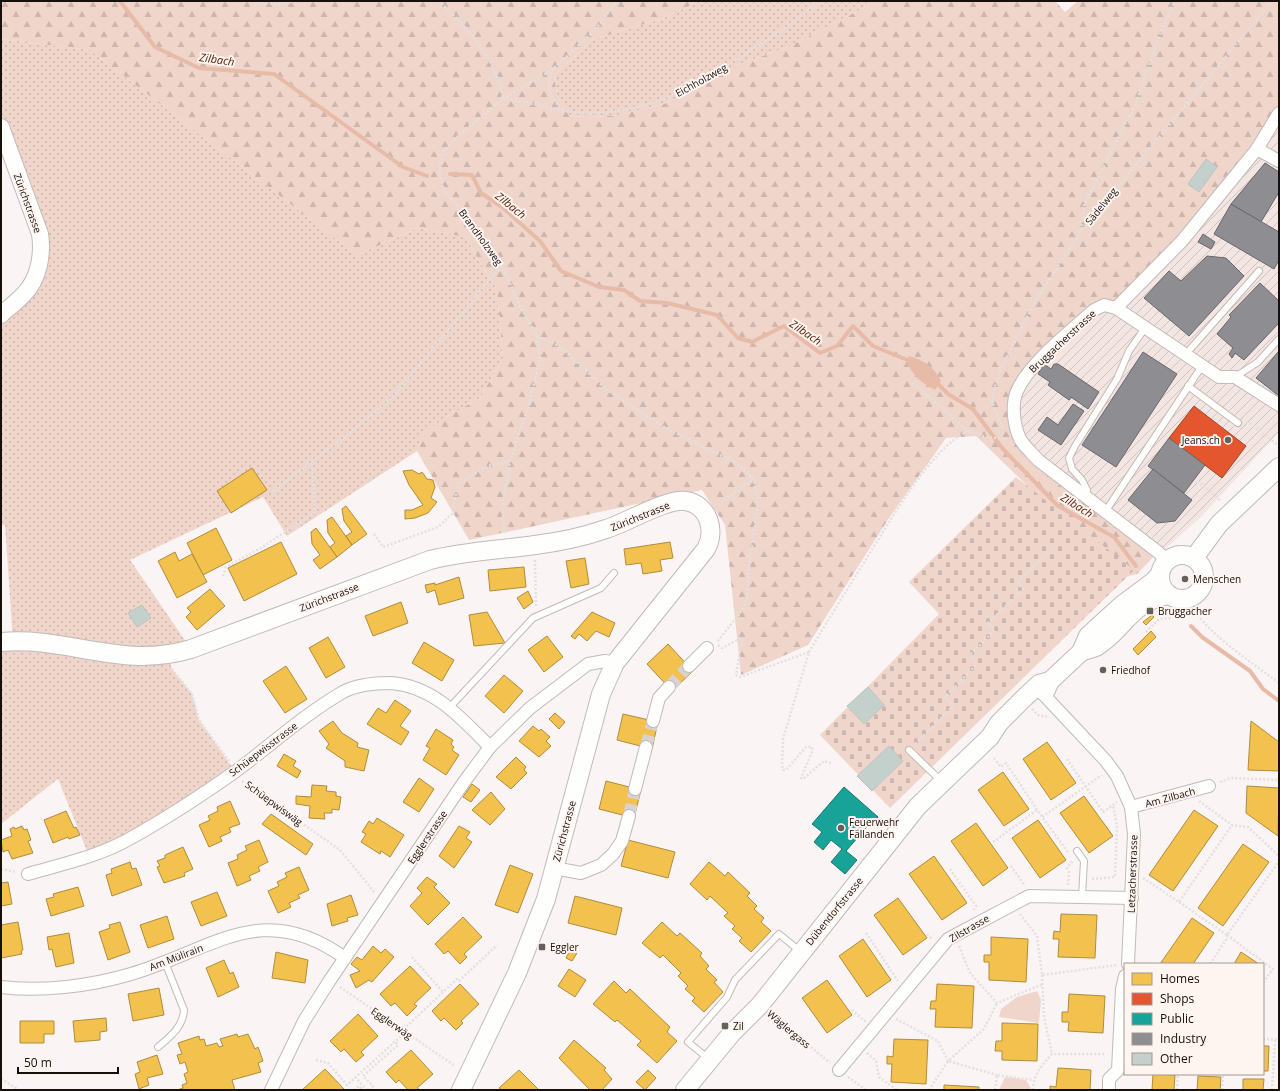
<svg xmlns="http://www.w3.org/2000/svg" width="1280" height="1091" viewBox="0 0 1280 1091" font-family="'Open Sans',sans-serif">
<defs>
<pattern id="industrial-furrows" width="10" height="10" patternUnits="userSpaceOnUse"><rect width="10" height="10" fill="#f3e5e1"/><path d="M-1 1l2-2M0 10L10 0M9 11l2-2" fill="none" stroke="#d0c3c0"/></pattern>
<pattern id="grass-dots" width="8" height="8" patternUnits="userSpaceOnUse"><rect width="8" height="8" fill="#f0d5cb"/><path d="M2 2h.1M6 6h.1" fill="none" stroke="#cdb6ad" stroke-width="1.8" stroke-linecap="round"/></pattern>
<pattern id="forest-firs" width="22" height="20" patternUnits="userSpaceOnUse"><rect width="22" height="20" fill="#f0d5cb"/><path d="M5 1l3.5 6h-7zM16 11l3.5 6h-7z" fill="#cdb6ad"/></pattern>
<pattern id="cemetery-stones" width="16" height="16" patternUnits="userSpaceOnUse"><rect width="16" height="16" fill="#f0d5cb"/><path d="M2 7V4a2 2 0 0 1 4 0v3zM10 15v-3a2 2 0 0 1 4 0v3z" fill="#cdb6ad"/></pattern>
</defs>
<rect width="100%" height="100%" fill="#faf5f4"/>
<path fill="url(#industrial-furrows)" d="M1279,113V432L1201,517L1165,549L1109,515L1021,441L1016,393Z"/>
<g fill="url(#grass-dots)">
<path d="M700,1H877L788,47L732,67L687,93L664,104L619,115L595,117L570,116L557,94L554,76L592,40L664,18Z"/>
<path d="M1,39L90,50L357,255L418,228L465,237L497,290L503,358L480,398L441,420L422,436L417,451L287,536L263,497L130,560L191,649L168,655L172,669L192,694L199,720L235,771L89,856L58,779L1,824V642L13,641L5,525H1V315L40,261L1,127Z"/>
</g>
<path fill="url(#forest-firs)" d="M61,1H700L664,18L592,40L554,76L557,94L570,116L595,117L619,115L664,104L687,93L732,67L788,47L877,1H1055L1065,12L1078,1H1279V113L1257,149L1116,308L1094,310L1016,393L1021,441L1158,552L1137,574L1117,579L1068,525L976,436L946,438L889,518L808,645L741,675L725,525L702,490L469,540L417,451L422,436L441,420L480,398L503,358L497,290L465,237L418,228L357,255L90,50L1,39V2Z"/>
<path fill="url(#cemetery-stones)" d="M1016,477L1134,570L890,808L820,735L939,614L909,582Z"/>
<g fill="#f0d5cb">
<path d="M1037,991L1041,1000L1039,1023L999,1017L1001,1009L1017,997Z"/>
<path d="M1005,1077L1026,1080L1032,1090H999Z"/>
</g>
<path fill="#e8bba9" d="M909,356C924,360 934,367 941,381L935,390C921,383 913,375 906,361Z"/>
<g fill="#f2c14e" stroke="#b08c3a">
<path d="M252,468L267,490L231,513L217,491Z"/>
<path d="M412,470L419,474L422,472L427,479L433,480L435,487L431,498L437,502L428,513L415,518L405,519V510H412L423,505L409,485L403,471Z"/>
<path d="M346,506L367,534L352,545L346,536L352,532L344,521L342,509Z"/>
<path d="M332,517L352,545L337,557L330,547L335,543L328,533L327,520Z"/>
<path d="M216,528L232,560L203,575L187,543Z"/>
<path d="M316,528L337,557L320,569L313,560L320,555L312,544L311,532Z"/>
<path d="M281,542L297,574L244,601L228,568Z"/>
<path d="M670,542L673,558L660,560L662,571L643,574L641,563L626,565L624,549Z"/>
<path d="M175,552L179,561L192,554L207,582L177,598L158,561Z"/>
<path d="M585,558L589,584L571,588L566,561Z"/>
<path d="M524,567L526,587L490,591L488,570Z"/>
<path d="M459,577L464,598L439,605L435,590L427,593L425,585L435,583V585Z"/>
<path d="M210,589L225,606L197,630L186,617L191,612L187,608Z"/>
<path d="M528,591L533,602L524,609L517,598Z"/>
<path d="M401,602L408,623L373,636L365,616Z"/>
<path d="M487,612L505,643L474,646L469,615Z"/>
<path d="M592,612L615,623L609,637L596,631L587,641L579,634L575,639L571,636Z"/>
<path d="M1152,615L1154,617L1146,625L1143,622Z"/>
<path d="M1151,631L1156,637L1138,655L1133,649Z"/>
<path d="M547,636L563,657L544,672L528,650Z"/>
<path d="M328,637L345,667L326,678L309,648Z"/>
<path d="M424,642L454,660L442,681L412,663Z"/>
<path d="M668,644L693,671L672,691L647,664Z"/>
<path d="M286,666L307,699L285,713L263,681Z"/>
<path d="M504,675L523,691L504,713L485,696Z"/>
<path d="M395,700L411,711L400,726L409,732L401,745L367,724L378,708L386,713Z"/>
<path d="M555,713L565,722L559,729L549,719Z"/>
<path d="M623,714L658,722L652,749L617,740Z"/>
<path d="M333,721L342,733L358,743L357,747L369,750L364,771L345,767V761L326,748L329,744L319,731Z"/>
<path d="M1251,721L1279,742V771L1248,770Z"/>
<path d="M533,726L539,731L541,729L550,737L546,741L551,746L539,757L519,741Z"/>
<path d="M436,729L453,740L451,744L454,747L452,750L459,755L446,775L423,760L430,748L426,746Z"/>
<path d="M1047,742L1076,783L1051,800L1023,759Z"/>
<path d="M284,754L296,761L293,766L301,771L297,778L277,766Z"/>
<path d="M516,757L526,767L524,770L527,773L511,789L496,777Z"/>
<path d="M1003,772L1029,809L1004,826L978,790Z"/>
<path d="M419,778L434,789L419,812L403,802Z"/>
<path d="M606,781L641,790L634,818L599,809Z"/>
<path d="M472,784L480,790L471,802L463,797Z"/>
<path d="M312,785L327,786L326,791L336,792V796L341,797L339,810L332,809V813H324L325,819L309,818L310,806L296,804V796L311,797Z"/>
<path d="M1247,786L1279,788L1278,836L1246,813Z"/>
<path d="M491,792L505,809L490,825L472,810Z"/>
<path d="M1084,796L1113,836L1089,853L1060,813Z"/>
<path d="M230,801L240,824L229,828L231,832L220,837L222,841L209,847L199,825L210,820L208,816L218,811L217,807Z"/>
<path d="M1194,810L1218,826L1173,891L1149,875Z"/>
<path d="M66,811L74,828L76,827L80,835L69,839L68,837L53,843L44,820Z"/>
<path d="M271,814L313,844L306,855L262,824Z"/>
<path d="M377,818L404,835L390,857L381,851L380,854L361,842L366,834L362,832L369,821L373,824Z"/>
<path d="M1038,820L1066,860L1040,878L1012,838Z"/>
<path d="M976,823L1008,868L983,886L951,841Z"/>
<path d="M22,826L24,830L27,829L31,840L28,841L33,853L12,859L8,850L3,852L1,840L12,836L10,829L14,827L15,829Z"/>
<path d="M459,826L470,832L466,838L472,842L454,868L439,856Z"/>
<path d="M259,840L268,862L258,867L260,871L249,876L251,880L237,886L228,863L238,859L237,855L247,850L245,846Z"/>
<path d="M628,840L675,852L668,878L621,866Z"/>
<path d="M1243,844L1269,862L1223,926L1198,908Z"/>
<path d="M183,847L193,869L184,873L185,876L164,883L157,867L160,866L157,861L165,858V855Z"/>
<path d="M934,856L967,903L942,920L909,874Z"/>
<path d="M130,862L132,869L136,868L142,885L112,896L106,875L112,873L111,869Z"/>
<path d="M709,862L725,876L728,872L750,893L747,896L757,906L754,909L764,918L761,922L771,931L751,952L739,941L742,938L732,929L735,926L724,916L728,913L710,896L707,900L690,884Z"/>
<path d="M510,865L533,874L518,913L495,905Z"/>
<path d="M299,867L309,890L298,895L300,898L289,903L291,907L278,913L268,891L279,886L277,882L287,877L285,873Z"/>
<path d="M427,877L437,884L434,887L450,903L428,925L410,906L422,893L417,888Z"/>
<path d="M8,882L12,904L1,906V883Z"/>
<path d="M78,887L84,906L51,916L46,899L54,897L53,894Z"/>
<path d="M217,892L227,916L201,926L191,902Z"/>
<path d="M351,895L358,915L347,918L348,921L332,926L327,904Z"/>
<path d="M575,896L622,908L616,935L568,923Z"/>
<path d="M898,898L927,938L903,955L874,915Z"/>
<path d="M1061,914L1097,915L1095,958L1058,957L1059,939H1053L1054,931L1060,932Z"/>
<path d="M167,916L174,939L148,948L140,925Z"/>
<path d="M463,917L482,937L464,954L467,957L460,964L448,951L444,954L435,944Z"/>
<path d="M1192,918L1214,933L1193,964H1160Z"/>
<path d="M18,922L23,950L21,951L22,954L1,958V925Z"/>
<path d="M120,922L130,952L108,960L99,932L110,928L109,925Z"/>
<path d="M662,922L677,936L680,933L702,953L700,956L709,966L706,969L717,980L714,982L723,992L704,1012L692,1001L695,998L685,989L688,986L678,976L681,973L663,955L660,958L642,943Z"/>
<path d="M69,933L74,963L56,967L52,949L49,950L47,937Z"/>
<path d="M991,937L1028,939L1026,982L989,980V962H984V955H991Z"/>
<path d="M863,939L891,980L867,997L839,956Z"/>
<path d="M373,946L381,953L385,949L394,957L372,982L369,980L356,988L350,975L360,971L351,964L357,957L362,960Z"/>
<path d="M570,950L577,953L572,961L566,958Z"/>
<path d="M276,952L308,960L305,983L272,978Z"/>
<path d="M1241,952L1259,964H1234Z"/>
<path d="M224,960L230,974L233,972L239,987L218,997L206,968Z"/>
<path d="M410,966L431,988L414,1004L417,1006L407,1016L395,1003L391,1006L380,994Z"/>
<path d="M569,969L586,980L575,997L558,986Z"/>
<path d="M827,980L852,1015L827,1033L802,998Z"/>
<path d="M614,981L626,993L630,989L670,1027L667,1032L677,1041L657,1063L637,1045L641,1041L617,1020L615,1022L593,1004Z"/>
<path d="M460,984L479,1004L461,1021L463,1023L456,1030L444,1018L441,1021L432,1011Z"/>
<path d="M937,984L974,986L972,1028L935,1027L936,1009H930L931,1001H936Z"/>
<path d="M159,988L164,1015L133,1021L128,994Z"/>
<path d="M1069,994L1105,996L1103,1033L1068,1031L1069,1022H1062V1012H1068Z"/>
<path d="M358,1014L378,1036L361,1052L364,1055L356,1062L344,1049L341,1052L330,1041Z"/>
<path d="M106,1018L107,1031L100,1032V1040L75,1042L73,1021Z"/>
<path d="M20,1021H54V1034H44V1043H20Z"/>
<path d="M1002,1023L1038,1024L1037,1061L1002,1060V1051H995L996,1041H1002Z"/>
<path d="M237,1034L238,1037L248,1034L255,1049L258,1047L263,1061L258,1063L261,1072L232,1080L235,1090H177L183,1088L182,1085L187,1083L184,1074L188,1072L185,1062L180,1064L177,1055L182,1054L178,1043L199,1036L200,1040L204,1039L206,1046L217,1043L219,1047L223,1046L220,1039Z"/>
<path d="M894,1039L928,1040L926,1084L891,1082L892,1064H887V1056L893,1057Z"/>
<path d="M574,1040L606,1068L604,1070L612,1079L602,1090H590L559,1058Z"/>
<path d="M1263,1046H1269L1268,1071H1263Z"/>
<path d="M411,1050L433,1074L417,1088L420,1090H408L399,1080L396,1083L386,1072Z"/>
<path d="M157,1055L163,1074L147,1078L149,1085L139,1089L135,1074L140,1072L137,1062Z"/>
<path d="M1058,1068L1091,1070L1090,1090H1050V1086L1056,1087Z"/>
<path d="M325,1069L344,1089L343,1090H302Z"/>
<path d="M519,1070L539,1090H502L499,1088Z"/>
<path d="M648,1070L656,1078L645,1090L636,1082Z"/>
<path d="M1153,1074L1175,1075L1174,1090H1152Z"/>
<path d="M1198,1076L1221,1077L1220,1090H1197Z"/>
<path d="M1243,1079H1264L1263,1090H1243Z"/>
<path d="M944,1085L979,1087V1090H944Z"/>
</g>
<path fill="#e4572e" stroke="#a64124" d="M1194,406L1246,446L1222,478L1169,438Z"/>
<path fill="#17a398" stroke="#17776e" d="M844,787L878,817L874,822L872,821L846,851L857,860L845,874L831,862L842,849L831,840L823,850L814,842L822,832L812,824Z"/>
<g fill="#8d8d92" stroke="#6a676a">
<path d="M1265,163L1279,172V192L1261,222L1231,204Z"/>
<path d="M1231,204L1279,232V260L1274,269L1214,234Z"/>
<path d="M1203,234L1215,242L1211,249L1198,242Z"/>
<path d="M1207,256L1226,258L1244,276L1189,336L1144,298L1169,271L1181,281Z"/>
<path d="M1260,283L1278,300L1279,299V323L1244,360L1235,353L1232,358L1229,354L1233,348L1217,334L1231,317L1229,315Z"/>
<path d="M1279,351V396L1256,378Z"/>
<path d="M1143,352L1177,374L1116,467L1082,445Z"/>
<path d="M1044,364L1051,369L1054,364H1058L1099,392L1088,409L1071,397L1069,400L1048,385L1050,382L1038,374Z"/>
<path d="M1073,404L1084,411L1061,445L1038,430L1047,417L1058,425Z"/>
<path d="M1169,438L1205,465L1184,493L1148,466Z"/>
<path d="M1153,469L1192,500L1175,521L1157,523L1128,500Z"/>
</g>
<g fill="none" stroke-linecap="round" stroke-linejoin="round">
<g stroke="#e8bba9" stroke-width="4">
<path d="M120,1L155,47L199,68L274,74L403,167L427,176"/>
<path d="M450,174L472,175L481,193L502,207L540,241L561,271L599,287L624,290L640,301L667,303L717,315L738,338L752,342L784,326L820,353L837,346L853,326L873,346L910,361"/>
<path d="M936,382L948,394L973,409L1002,448L1058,506L1114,537L1136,566"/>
<path d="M1178,611L1183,616"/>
<path d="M1191,626L1202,637L1250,671L1263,689L1279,701"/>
</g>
</g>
<g fill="#c4d0cc" stroke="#bfc2c0">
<path d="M1206,159L1217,167L1199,192L1188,184Z"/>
<path d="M142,605L151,618L137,627L128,613Z"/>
<path d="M868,687L884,705L864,724L847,706Z"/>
<path d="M889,746L903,761L872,791L857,776Z"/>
</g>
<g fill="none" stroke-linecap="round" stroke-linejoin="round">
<g stroke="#d8d2d1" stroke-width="12" stroke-dasharray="12 6" stroke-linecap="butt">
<path d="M669,687L689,666"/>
<path d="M646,747L653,721"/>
<path d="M629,816L635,789"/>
</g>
<g stroke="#c1bab8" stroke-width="8">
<g id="service">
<path d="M1185,355L1259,271"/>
<path d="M1235,377L1258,362L1279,339"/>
<path d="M1188,386L1238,423"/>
<path d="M1086,497L1087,490L1082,480L1072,469L1069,458L1075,446L1117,379L1129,351L1145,328"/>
<path d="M1105,512L1202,366"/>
<path d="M450,707L533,618L601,588L614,573"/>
<path d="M909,750L941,781"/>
<path d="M1077,851L1084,861L1082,896"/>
<path d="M158,1047C170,1037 183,1027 184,1010L165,962"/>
<path d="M709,1059L688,1042L727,997L735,980L779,934L800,951"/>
</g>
</g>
<g stroke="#c1bab8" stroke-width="14">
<g id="minor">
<path d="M1257,149L1279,161"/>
<path d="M1116,308L1219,377H1235L1279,405"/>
<path d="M1167,561L1158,552L1038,460C1032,453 1024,446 1020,439C1014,426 1011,405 1017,391C1030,362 1070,332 1094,310L1104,305L1116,308L1182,241L1257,149L1279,113"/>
<path d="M689,666L707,648"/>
<path d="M1044,695L1106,761L1117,776L1131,807L1134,834L1128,964"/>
<path d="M653,721L659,698L669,687"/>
<path d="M635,789L646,747"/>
<path d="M1131,807L1209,786"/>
<path d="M554,868L581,873L601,865L613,854L622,841L629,816"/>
<path d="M28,874C63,864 100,856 131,838C167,818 202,795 236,771C271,745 305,714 343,692C356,685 376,683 391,683C434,686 462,719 490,747"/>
<path d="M1,987C42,992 91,986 131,974C213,950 262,898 345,958"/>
<path d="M839,1070L948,939L1029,896L1132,898"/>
<path d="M271,1090L304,1021L330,980L464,782L490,747L530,708L588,664L605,661L615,663"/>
<path d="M1109,1090V1079L1118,1070L1122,989L1125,976"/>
</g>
</g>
<g stroke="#c1bab8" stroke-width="18">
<path id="tertiary" d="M1,127L40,234C43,254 39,279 24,294C17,302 8,308 1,315"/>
</g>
<g stroke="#c1bab8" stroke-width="20">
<g id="secondary">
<circle cx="1182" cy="577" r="22"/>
<path d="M1194,558L1219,524L1279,467"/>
<path d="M1,642C68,636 121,670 191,649L430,560C465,551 500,550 535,545C559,542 583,537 606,529C626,523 667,498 686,501C709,505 716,531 706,549L615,663L601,694L546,899L517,973L461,1090"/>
<path d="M1081,652C1086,650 1091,649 1096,647C1125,630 1129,602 1169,595"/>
<path d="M1045,692L1050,681L1081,652L1088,636L1122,605L1154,581L1160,574"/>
<path d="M685,1090L732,1033L760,1005L918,806L990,737L999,723L1023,699L1039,684L1050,681"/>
</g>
</g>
<g stroke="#e2e1e0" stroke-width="2.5" stroke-dasharray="2 2" stroke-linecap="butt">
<path d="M254,1L276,4L297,1"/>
<path d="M438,1C467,26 497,60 503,99"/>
<path d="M553,69C545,85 550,99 563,110"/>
<path d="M503,99C535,102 564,115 596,113C657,111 706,80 756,47C777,33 800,19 819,1"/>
<path d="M1081,230L1084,205L1136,103L1158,38L1175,1"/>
<path d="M537,336L559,346L606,389L662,426L738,464L753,479L758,498L756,521L750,556L747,597L743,609L717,642"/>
<path d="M913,383L968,431L986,437L1007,439"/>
<path d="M1246,422H1248L1278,445"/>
<path d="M1003,428L992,402L995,386L1002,366L1036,300L1081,231L1272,1"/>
<path d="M1197,481L1220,500"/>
<path d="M273,491L343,438L392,398L502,265"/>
<path d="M718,505L753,479"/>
<path d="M505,533L502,509L510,461L529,404L540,359L537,336L520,306L502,265L482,235L443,189L439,168L444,151L458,136L503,99L553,69L595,30L617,1"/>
<path d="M374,534L383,547L438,527L452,514L458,484L488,466L510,461"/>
<path d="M535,560L536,607"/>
<path d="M223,576L226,567L261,548L315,512L312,462"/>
<path d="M1186,599C1208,635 1246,658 1279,683"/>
<path d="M1146,632L1159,619L1172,618"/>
<path d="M718,645L722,648L741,638L742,640L736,675L740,677L809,652L783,739L782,766L783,770H786L806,747H812V752L801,778L803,779L824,761L833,764"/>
<path d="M809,652C828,620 848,588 868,556C891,520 930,449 968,431"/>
<path d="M172,669L192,694L199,720L229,761"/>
<path d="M1032,709L1038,715L1047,717"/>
<path d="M915,744L953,706L945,697L977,664L970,655L995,630L988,623L1023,589L1017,582L1049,552"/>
<path d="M994,758L1001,767L1006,763L1042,817"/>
<path d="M1067,759L1103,812L1117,802"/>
<path d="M242,781L340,850L375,893"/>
<path d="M1220,782L1231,778L1279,780"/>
<path d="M1199,801L1232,825L1248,827L1279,856"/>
<path d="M993,842L1037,810"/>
<path d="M1068,852L1042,817L1102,775"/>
<path d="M1011,866L1025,886"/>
<path d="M1,869L16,872"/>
<path d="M950,869L976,906L973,911"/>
<path d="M1143,878L1179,902L1232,825"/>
<path d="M1092,879L1115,877L1117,825L1113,806"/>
<path d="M1068,885L1069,872L1067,868L1073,861"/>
<path d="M1179,902L1227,935L1279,861"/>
<path d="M1020,914L1037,936L1042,975L1117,965"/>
<path d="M866,933L898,981"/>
<path d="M927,934L932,939"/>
<path d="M1227,935L1273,969L1263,983"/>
<path d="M959,946L970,973L997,1003L1043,984"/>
<path d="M412,957L443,992"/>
<path d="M1210,964L1228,937"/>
<path d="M1042,975L1044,1017L1052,1054"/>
<path d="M340,987L455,1066"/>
<path d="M852,1010L866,1022"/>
<path d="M771,1014L830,1063"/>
<path d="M896,1019L938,1041L948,1061L984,1029L997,1003"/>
<path d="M1263,1039L1279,1040"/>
<path d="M867,1053L876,1061L879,1077L897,1090"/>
<path d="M316,1060L328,1063L347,1085L408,1030L406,1027L457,979L459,981L497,945"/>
<path d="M1225,1074H1227"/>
<path d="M355,1077L367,1090"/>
<path d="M848,1077L866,1090"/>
<path d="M1,1079L19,1090"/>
<path d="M354,1090L359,1086L363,1090"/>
<path d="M369,1090L373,1086L363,1076L398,1045L396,1042"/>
<path d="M929,1090L948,1061L997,1075"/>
<path d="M995,1090L997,1075L1033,1080"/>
<path d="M1033,1090C1033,1075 1042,1065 1052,1054H1106"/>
<path d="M1177,1090L1178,1074"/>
<path d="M1222,1090L1223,1074"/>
<path d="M1272,1090L1275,1040"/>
</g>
<use href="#service" stroke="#fefefd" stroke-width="6"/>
<use href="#minor" stroke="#fefefd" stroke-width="12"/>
<use href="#tertiary" stroke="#fefefd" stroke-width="16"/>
<use href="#secondary" stroke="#fefefd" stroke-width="18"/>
</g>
<g fill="#66605d" stroke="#fef4f0" stroke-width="1.5">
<circle cx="1228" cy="440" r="4"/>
<circle cx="1185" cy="579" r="4"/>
<rect x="1146" y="607" width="8" height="8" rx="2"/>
<circle cx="1103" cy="670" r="4"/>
<circle cx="841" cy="828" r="4"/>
<rect x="538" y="943" width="8" height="8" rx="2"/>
<rect x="721" y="1022" width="8" height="8" rx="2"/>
</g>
<g text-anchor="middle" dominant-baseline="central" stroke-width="4" stroke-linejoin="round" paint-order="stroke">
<g font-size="10" fill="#170f0c" stroke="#fef4f0">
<text transform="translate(701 80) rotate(-29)">Eichholzweg</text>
<text transform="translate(28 203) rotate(70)">Zürichstrasse</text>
<text transform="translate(1101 206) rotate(-51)">Sädelweg</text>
<text transform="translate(481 237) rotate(54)">Brandholzweg</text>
<text transform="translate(1062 341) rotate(-43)">Bruggacherstrasse</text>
<text transform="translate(640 516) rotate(-22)">Zürichstrasse</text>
<text transform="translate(329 597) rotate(-21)">Zürichstrasse</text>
<text transform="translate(263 749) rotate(-37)">Schüepwisstrasse</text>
<text transform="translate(1170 797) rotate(-15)">Am Zilbach</text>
<text transform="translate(274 803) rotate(36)">Schüepwiswäg</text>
<text transform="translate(564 831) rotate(-75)">Zürichstrasse</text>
<text transform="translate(427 837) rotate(-56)">Egglerstrasse</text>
<text transform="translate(1132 874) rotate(-88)">Letzacherstrasse</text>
<text transform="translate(834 911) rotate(-51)">Dübendorfstrasse</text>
<text transform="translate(969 928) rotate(-30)">Zilstrasse</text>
<text transform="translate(176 957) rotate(-21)">Am Mülirain</text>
<text transform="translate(392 1023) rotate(35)">Egglerwäg</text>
<text transform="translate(789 1029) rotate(40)">Wäglergass</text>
</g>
<g font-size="10" fill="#170f0c" stroke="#fef4f0" text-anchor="start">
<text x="1220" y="440" text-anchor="end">Jeans.ch</text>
<text x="1193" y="579">Menschen</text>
<text x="1158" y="611">Bruggacher</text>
<text x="1111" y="670">Friedhof</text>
<text x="849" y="822">Feuerwehr<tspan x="849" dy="12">Fällanden</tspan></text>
<text x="550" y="947">Eggler</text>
<text x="733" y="1026">Zil</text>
</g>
<g font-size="11" font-style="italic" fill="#5b2207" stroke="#fef4f0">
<text transform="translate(217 59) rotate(8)">Zilbach</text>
<text transform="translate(511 205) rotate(39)">Zilbach</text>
<text transform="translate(806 332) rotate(34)">Zilbach</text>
<text transform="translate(1077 505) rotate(32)">Zilbach</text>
</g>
</g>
<rect width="1280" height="1091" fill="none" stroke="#170f0c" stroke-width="4"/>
<rect x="1124" y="963" width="140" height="112" fill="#fef4f0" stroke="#a29895"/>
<rect x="1132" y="973" width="20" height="12" fill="#f2c14e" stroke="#a29895"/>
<text x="1160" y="983" font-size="12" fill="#170f0c">Homes</text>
<rect x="1132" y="993" width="20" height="12" fill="#e4572e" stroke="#a29895"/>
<text x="1160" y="1003" font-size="12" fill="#170f0c">Shops</text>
<rect x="1132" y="1013" width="20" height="12" fill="#17a398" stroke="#a29895"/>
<text x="1160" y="1023" font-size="12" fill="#170f0c">Public</text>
<rect x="1132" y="1033" width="20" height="12" fill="#8d8d92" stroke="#a29895"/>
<text x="1160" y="1043" font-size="12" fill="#170f0c">Industry</text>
<rect x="1132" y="1053" width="20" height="12" fill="#c4d0cc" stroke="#a29895"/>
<text x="1160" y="1063" font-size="12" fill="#170f0c">Other</text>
<path d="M18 1067v6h100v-6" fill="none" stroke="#170f0c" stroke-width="2"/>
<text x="24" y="1067" font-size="12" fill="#170f0c" stroke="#fef4f0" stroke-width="3" paint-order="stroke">50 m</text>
</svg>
